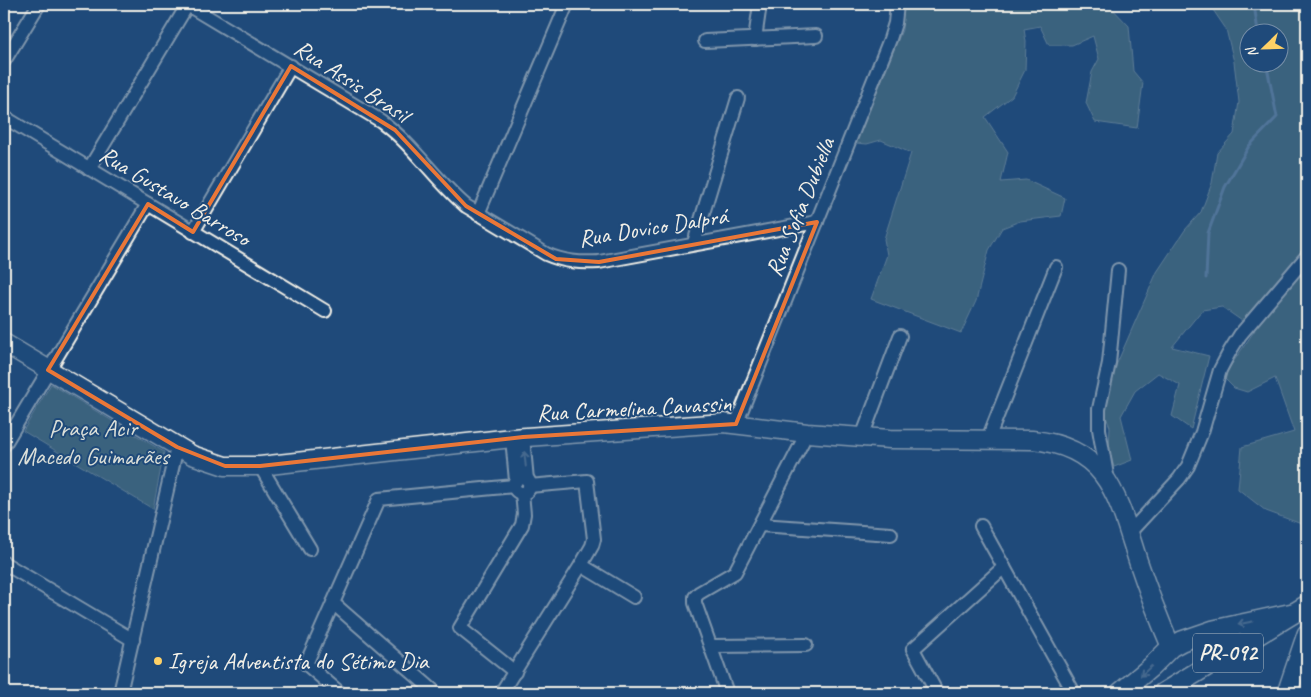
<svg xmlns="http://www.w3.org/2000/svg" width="1311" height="697" viewBox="0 0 1311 697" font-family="Caveat,sans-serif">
<rect width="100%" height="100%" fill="#1f4a7a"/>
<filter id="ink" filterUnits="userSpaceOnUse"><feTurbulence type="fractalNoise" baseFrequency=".02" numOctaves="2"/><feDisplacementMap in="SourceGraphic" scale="10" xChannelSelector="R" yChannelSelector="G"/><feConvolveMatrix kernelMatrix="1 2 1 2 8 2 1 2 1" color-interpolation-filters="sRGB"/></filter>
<g filter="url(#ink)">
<g fill="#5c7e83" stroke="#a8b8b6" fill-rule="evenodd">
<path d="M903,4H1108L1129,26L1133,71L1143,83L1137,128L1095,122L1086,103L1092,72L1099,59L1093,36L1072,45H1049L1040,26L1024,29L1026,42L1025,70L1012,96L985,117L1008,152L1001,182L1026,180L1065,198L1061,216L1020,221L1002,228L989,250L976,301L961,333L871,299L887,255L884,239L911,153L881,140L867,144L856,143L902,30Z"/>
<path d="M1209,4H1307V526L1266,511L1238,489L1242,447L1294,432L1275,378L1247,392L1234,388L1223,377L1255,330L1222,307L1202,310L1172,347L1209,356L1191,429L1172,416L1180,385L1158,373L1135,391L1121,416L1132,460L1114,467L1109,450L1110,427L1103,409L1107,386L1157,272L1185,230L1201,212L1212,183L1217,153L1234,134L1239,102L1234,62L1226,29ZM1248,32H1278V62H1248Z"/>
<path d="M51,384L164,452L153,509L23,431Z"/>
</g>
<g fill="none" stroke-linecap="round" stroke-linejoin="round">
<g stroke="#8ca7bf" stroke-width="3">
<path d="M1254,4L1258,32"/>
<path d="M1206,278L1208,233L1225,187L1249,146L1277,117L1266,62"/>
</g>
<g stroke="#f4f1e8" stroke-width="16">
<g id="minor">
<path d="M186,4L381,121C414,145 435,180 466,206L546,254C564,262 580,263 599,262L817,222"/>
<path d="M755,39L760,4"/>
<path d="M705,41L816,36"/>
<path d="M4,61L39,4"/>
<path d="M4,117L325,311"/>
<path d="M89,169L188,4"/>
<path d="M478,214L567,4"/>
<path d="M193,232L291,66"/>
<path d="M694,243L738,98"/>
<path d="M736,424L890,39L895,23L897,4"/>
<path d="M523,437L527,480"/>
<path d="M862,437L900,336"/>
<path d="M512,438L516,481"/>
<path d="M988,439L1056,267"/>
<path d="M4,445L148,204"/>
<path d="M260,466L310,549"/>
<circle cx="522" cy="485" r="8"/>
<path d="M1108,481L1099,429V409L1109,363L1118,270"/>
<path d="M760,525L891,534"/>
<path d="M981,526L1074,693"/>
<path d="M1129,533L1179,479L1188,466L1202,432L1220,370L1230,351L1240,335L1307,256"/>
<path d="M4,563L133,640"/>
<path d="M581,565L634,597"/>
<path d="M333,603L436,693"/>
<path d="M711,646L806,645"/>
<path d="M515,672L460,628L522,525L524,514L522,493"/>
<path d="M120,693L177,447"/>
<path d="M340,693L306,664L379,499L514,486"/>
<path d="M501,693L581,565L592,546L594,539L587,481L529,486"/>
<path d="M727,693L695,603V597L699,593L735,572L807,433"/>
<path d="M937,693L913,649L1004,567"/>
</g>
</g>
<g stroke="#f4f1e8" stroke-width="21">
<path id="secondary" d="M4,343L192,455L225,466H260L512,438L724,423L807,433L890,439L1032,440C1109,447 1118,499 1138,561C1148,591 1159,619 1171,647"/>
</g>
<g stroke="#f4f1e8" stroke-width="22">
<g id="primary">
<path d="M1120,693L1151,667L1171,647L1182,641L1214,630L1293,613"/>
<path d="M1163,693L1307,605"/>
<path d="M1287,693L1307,634"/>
</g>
</g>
<use href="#minor" stroke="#1f4a7a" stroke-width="12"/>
<use href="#secondary" stroke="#1f4a7a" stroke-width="18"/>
<use href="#primary" stroke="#1f4a7a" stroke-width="19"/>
</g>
<defs><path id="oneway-shaft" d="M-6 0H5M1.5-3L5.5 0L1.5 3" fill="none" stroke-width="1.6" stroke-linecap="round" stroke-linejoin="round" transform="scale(1.25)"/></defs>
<g stroke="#748da6">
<use href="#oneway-shaft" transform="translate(525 459) rotate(-96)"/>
<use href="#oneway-shaft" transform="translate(1245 623) rotate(168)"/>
<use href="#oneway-shaft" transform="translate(1146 671) rotate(137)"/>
</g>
</g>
<path d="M0 0H1311V697H0ZM291,66L395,130L466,206L556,259L599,262L817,222L736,424L523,437L260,466H225L177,447L48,370L148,204L193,232Z" fill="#1f4a7a" fill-opacity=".55" fill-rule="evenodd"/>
<path fill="none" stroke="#ea7738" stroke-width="4" stroke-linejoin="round" d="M291,66L395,130L466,206L556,259L599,262L817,222L736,424L523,437L260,466H225L177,447L48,370L148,204L193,232Z"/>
<circle fill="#ffd166" stroke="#1f4a7a" stroke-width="2" cx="158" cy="661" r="5"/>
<g text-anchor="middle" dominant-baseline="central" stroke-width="4" stroke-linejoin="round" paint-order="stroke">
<rect fill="#1f4a7a" stroke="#b4bfc7" stroke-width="1" x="1193" y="633.5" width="70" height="39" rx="4"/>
<g font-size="22" font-weight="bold" fill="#f4f1e8">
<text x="1228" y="653">PR-092</text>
</g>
<g font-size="24" fill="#f4f1e8" stroke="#1f4a7a">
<text transform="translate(352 81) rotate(33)">Rua Assis Brasil</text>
<text transform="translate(175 196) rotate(31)">Rua Gustavo Barroso</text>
<text transform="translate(800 207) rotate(-68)">Rua Sofia Dubiella</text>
<text transform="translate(653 227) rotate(-9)">Rua Dovico Dalprá</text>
<text transform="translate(634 408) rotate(-3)">Rua Carmelina Cavassin</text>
</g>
<g font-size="24" fill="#dde0d9" stroke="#1f4a7a">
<text x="93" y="428">Praça Acir<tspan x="93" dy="28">Macedo Guimarães</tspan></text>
</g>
<g font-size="24" fill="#f4f1e8" stroke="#1f4a7a" text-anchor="start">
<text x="168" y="661">Igreja Adventista do Sétimo Dia</text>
</g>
</g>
<rect width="1311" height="697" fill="none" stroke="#1f4a7a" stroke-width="20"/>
<rect x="10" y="10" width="1291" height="677" fill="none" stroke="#f4f1e8" stroke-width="2" filter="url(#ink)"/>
<g transform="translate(1264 48) rotate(247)"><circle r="24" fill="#1f4a7a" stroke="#748da6"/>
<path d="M0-4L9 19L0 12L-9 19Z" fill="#ffd166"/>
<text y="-8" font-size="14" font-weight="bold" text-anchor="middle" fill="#f4f1e8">N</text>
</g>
</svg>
